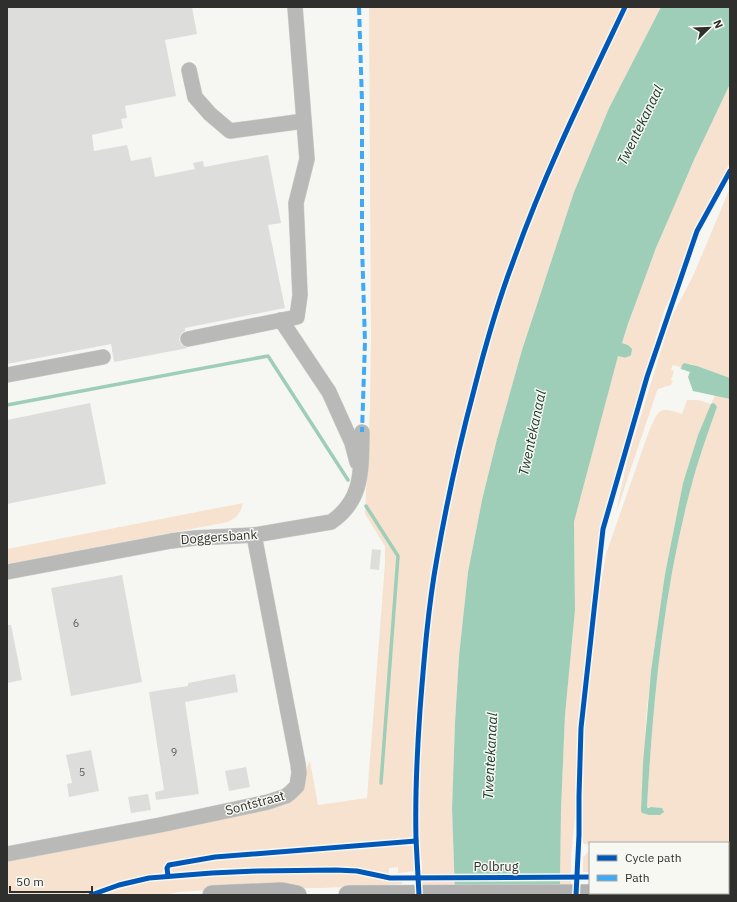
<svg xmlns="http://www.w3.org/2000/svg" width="737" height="902" viewBox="0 0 737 902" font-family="'IBM Plex Sans',sans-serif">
<rect width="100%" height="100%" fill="#f6f7f3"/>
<g fill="#f6e2cf" fill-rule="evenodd">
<path d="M369,7H622L563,131L528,214L500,291L470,393L445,494L434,558L426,617L421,652L415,750L413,836L409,838L218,853L187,858L168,862C162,864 165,869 162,873L124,881L107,886L83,895H7V859L281,806C310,798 298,780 310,761L318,805L367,798L385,563V546L365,514L370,408L371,339Z"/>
<path d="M627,7H661L609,108L574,192L522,350L497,439L482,500L468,572L459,656L455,722L452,809L455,895H422V864L419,842V820L421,741L426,662L435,590L442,547L469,419L487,352L503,299L520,252L537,206L558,157Z"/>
<path d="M730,84V162L684,268L664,311L633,413L608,504L594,594L590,650L583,675V701L577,750L575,816L571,857V895L560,884L561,810L565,715L575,610L574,522L618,355L628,345L622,343C629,322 636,301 644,280C669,213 699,149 730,84Z"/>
<path d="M730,188V378L691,364H683L681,369H680V367L673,365L671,370L674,371L671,380L673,381L671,385L658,389L657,391L616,513L627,461L671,318L693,276Z"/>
<path d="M715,395L730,399V852H728V843H590V845L584,844L581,840L582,795L584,727L593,634L599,595L606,554L649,431C659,409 658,406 682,414L687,400H698L711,404ZM717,407C707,435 697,463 690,491C663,594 653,701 647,807L662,808L649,815L642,813L646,718L651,671L665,574L683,483L698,435L704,421Z"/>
<path d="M243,503C240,514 238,516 228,522L7,564V549Z"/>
<path d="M407,845L412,846L414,849L415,871L398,873V867L389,868V874L371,870L335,867L226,868L174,873H171C171,869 172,868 175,867L221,860Z"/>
<path d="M590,852V872H583V857L587,853Z"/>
<path d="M343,873L362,874L390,880L402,881V884L322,888L222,889L180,892L161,895H102L134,885L152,881L187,877L281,874Z"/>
</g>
<g fill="#9fceb8">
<path d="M661,7H730V84L694,160L656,248L628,324L622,343L628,345L632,349L631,355C625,359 624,357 618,356L574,522L575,610L565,715L561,810L560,884L455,895L452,809L455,722L459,656L468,572L482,500L497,439L522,350L574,192L609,108Z"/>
<path d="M684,363L697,366L730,378V399L693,391L688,377L690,372L681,369L682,365Z"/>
<path d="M713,403L715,404L717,407C707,435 697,463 690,491C663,594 653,701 647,807L648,808L651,807L662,808L664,812L660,815H649L642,813L641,811L643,763L651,671L665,574L683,483L698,435L711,404Z"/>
</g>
<path fill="#f6f7f3" d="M562,874V880L452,881V875Z"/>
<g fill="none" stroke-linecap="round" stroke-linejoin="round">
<g stroke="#9fceb8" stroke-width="3.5">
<path d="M7,405L268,356L348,480"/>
<path d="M366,506L398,556L381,783"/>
</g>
</g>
<g fill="#dddedb">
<path d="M7,7H192L197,34L165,40L176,96L125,106L127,118L121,119L123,128L92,135L94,151L127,145L131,161L151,157L155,177L195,169L193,163L203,161L204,167L268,155L281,223L268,225L285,308L185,328V331L182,333L180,336L179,340L182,345L185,347L188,348L114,362L111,344L7,364Z"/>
<path d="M90,403L106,484L7,504V420Z"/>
<path d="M372,549L381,550L379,570L370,569Z"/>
<path d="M122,575L142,682L71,696L51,588Z"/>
<path d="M7,625H11L22,680L7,683Z"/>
<path d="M235,674L238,692L185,702L199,794L156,800L155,792L164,790L149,692L188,686V683Z"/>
<path d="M91,750L99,791L69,797L67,784L72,783L66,755Z"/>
<path d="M246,767L250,787L229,791L225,771Z"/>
<path d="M148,794L151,810L131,813L128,797Z"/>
</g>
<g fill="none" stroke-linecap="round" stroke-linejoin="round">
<g stroke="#d2d2d0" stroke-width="16">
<g id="minor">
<path d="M189,70L195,97L210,114L230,131L304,121"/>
<path d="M281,320L329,392L352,443L357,462"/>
<path d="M188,339L297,317L300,295L296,203L307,159L295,7"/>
<path d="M7,375L103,357"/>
<path d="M7,572L171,541L195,538L254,535L331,522C364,500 361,468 362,432"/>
<path d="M7,854L160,825L268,802L286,796L290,793L297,786L299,773L298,764L254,535"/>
</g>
</g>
<g stroke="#d2d2d0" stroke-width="20">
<g id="major">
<path d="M728,892H730"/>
<path d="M212,895L282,892L297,895"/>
<path d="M348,895L595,894L642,893"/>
</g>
</g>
<use href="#minor" stroke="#b9b9b8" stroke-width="15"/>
<use href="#major" stroke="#b0b1b0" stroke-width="19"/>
<path stroke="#3fa9f5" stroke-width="4" stroke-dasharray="8 4" stroke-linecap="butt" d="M359,7L362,102V245L365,342L362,432"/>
<g stroke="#f7f8f2" stroke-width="8">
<g id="cycleway">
<path d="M168,876L167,868L169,865L215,857L416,841"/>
<path d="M91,895L119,885L149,878L212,873L257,871L336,870L357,871L390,878L590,877"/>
<path d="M419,895C418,876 417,858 416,839C415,796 417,753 420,710C424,659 428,608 437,558C447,501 459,446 474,390C485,347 497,304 513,262C544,174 585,91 625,7"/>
<path d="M576,895L579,835V796L581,728L603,529L647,377L697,231L730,171"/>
</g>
</g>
<use href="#cycleway" stroke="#0057b8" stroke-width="5"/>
</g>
<g text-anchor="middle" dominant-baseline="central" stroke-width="3" stroke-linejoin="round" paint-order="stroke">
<g font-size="11" fill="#5c5c5a">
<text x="76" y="623">6</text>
<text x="174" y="752">9</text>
<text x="82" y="772">5</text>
</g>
<g font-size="13" fill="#2f2f2d" stroke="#f7f8f2">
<text transform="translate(219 537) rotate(-4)">Doggersbank</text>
<text transform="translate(255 803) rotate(-15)">Sontstraat</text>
<text x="496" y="866">Polbrug</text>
</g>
<g font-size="14" font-style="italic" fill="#153528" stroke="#f7f8f2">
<text transform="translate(640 125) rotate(-64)">Twentekanaal</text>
<text transform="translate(532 433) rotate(-78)">Twentekanaal</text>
<text transform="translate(490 756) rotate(-87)">Twentekanaal</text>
</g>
</g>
<rect width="737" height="902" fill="none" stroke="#2f2f2d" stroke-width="16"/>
<rect x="589" y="842" width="140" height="52" fill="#f7f8f2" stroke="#a7a8a3"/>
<rect x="597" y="855" width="20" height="6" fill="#0057b8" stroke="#a7a8a3"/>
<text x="625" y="862" font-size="12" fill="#2f2f2d">Cycle path</text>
<rect x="597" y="875" width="20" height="6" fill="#3fa9f5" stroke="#a7a8a3"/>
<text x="625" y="882" font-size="12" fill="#2f2f2d">Path</text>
<g transform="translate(709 28) rotate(67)" stroke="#f7f8f2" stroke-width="3" paint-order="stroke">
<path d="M0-3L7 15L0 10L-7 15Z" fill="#2f2f2d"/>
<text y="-6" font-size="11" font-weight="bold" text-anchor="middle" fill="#2f2f2d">N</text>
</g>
<path d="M10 886v6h82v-6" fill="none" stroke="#2f2f2d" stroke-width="2"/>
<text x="16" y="886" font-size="12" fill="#2f2f2d" stroke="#f7f8f2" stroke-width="3" paint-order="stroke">50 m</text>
</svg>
